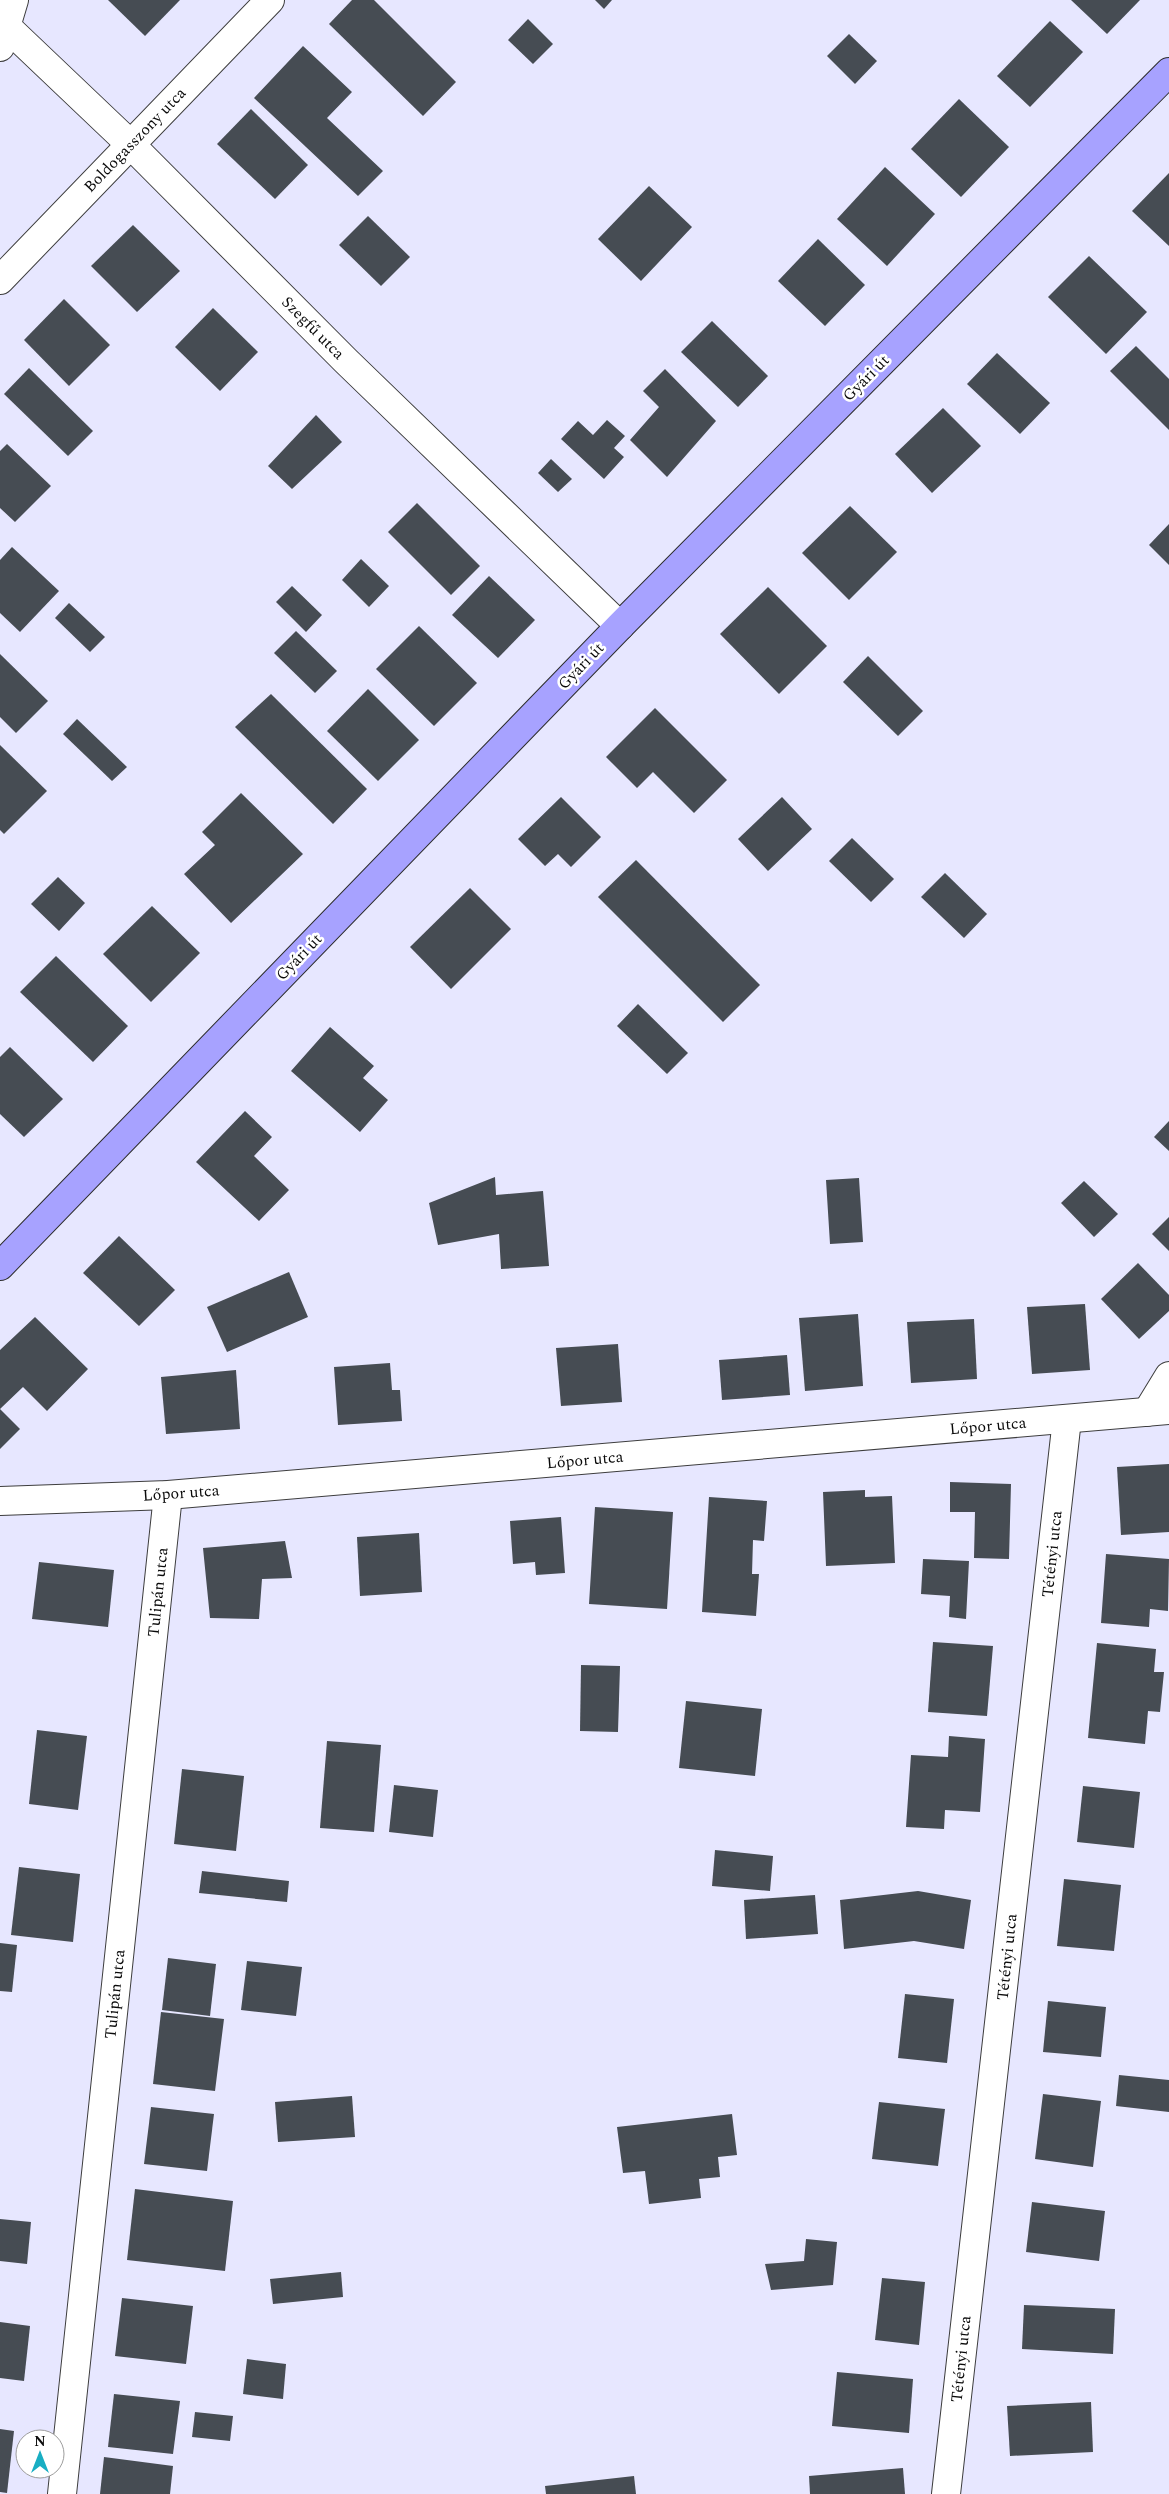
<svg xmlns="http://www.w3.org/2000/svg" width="1169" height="2494" viewBox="0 0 1169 2494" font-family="Spectral,serif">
<rect width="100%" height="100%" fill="#e7e7ff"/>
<g fill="#464c53">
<path d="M108,0H180L145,36Z"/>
<path d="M352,0H374L456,82L423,116L329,24Z"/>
<path d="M595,0H612L604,9Z"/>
<path d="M1071,0H1140L1107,34Z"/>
<path d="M528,19L553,44L533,64L508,40Z"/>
<path d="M1050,21L1083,52L1030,107L997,76Z"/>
<path d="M849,34L877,61L855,84L827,56Z"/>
<path d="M303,46L352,92L327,118L383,171L358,196L254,98Z"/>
<path d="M959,99L1009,147L961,197L911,149Z"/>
<path d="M251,109L308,165L275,199L217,144Z"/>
<path d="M885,167L935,214L887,266L837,219Z"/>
<path d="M1169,173V246L1132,211Z"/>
<path d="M649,186L692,227L641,281L598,239Z"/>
<path d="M368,216L410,257L381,286L339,245Z"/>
<path d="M133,225L180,271L137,312L91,266Z"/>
<path d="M818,239L865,285L825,326L778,281Z"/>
<path d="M1089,256L1147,312L1106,354L1048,297Z"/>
<path d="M64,299L110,345L69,386L24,340Z"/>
<path d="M213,308L258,352L220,391L175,347Z"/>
<path d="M712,321L768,376L738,407L681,352Z"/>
<path d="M1136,346L1169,379V430L1110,371Z"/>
<path d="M997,353L1050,403L1020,434L967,384Z"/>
<path d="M29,368L93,431L68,456L4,394Z"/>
<path d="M665,369L716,421L667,477L630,440L659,407L643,391Z"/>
<path d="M943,408L981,446L932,493L895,454Z"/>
<path d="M316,415L342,442L292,489L268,466Z"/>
<path d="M607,420L625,436L614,448L624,457L604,479L561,439L578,421L593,435Z"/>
<path d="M7,444L51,486L15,522L0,508V451Z"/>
<path d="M551,459L572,479L558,492L538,473Z"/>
<path d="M417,503L480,566L451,595L388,532Z"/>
<path d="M850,506L897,552L849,600L802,553Z"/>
<path d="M1169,524V565L1149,545Z"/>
<path d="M12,547L59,591L20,632L0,613V560Z"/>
<path d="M361,559L389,586L369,607L342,580Z"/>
<path d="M489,576L535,620L498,658L452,615Z"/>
<path d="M292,586L322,615L306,632L276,602Z"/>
<path d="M768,587L827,646L779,694L720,634Z"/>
<path d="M69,603L105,637L90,652L55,618Z"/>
<path d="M419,626L477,683L434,726L376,669Z"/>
<path d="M296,631L337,671L315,693L274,653Z"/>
<path d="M0,654L48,701L16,733L0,717Z"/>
<path d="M868,656L923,711L898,736L843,682Z"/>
<path d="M368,689L419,740L378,781L327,731Z"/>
<path d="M271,694L367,789L333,824L235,727Z"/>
<path d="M655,708L727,780L694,813L653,772L637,788L606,757Z"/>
<path d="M77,719L127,767L112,781L63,734Z"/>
<path d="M0,745L47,791L4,834L0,830Z"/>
<path d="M241,793L303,854L231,923L184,874L215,845L202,832Z"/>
<path d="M561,797L601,837L571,867L558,854L545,866L518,839Z"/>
<path d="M782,797L812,829L768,871L738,839Z"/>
<path d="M852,838L894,879L871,902L829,861Z"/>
<path d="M636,860L760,985L723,1022L598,897Z"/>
<path d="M945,873L987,914L964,938L921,897Z"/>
<path d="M58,877L85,903L59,931L31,904Z"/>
<path d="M470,888L511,929L451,989L410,947Z"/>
<path d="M152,906L200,953L151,1002L103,954Z"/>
<path d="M56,956L128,1026L93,1062L20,992Z"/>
<path d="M638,1004L688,1053L667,1074L617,1026Z"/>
<path d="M330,1027L374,1066L363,1078L388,1100L360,1132L291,1071Z"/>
<path d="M10,1047L63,1099L24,1137L0,1114V1057Z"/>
<path d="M245,1111L272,1137L254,1156L289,1190L259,1221L196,1162Z"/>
<path d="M1169,1121V1151L1154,1137Z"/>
<path d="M495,1177L496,1195L543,1191L549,1266L501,1269L499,1234L438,1245L429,1203Z"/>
<path d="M859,1178L863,1242L830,1244L826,1180Z"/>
<path d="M1084,1181L1118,1214L1094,1237L1061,1203Z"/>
<path d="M1169,1217V1251L1152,1234Z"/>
<path d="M119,1236L175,1290L139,1326L83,1273Z"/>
<path d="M1138,1263L1169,1295V1311L1139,1339L1101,1299Z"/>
<path d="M289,1272L308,1317L227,1352L207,1307Z"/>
<path d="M1085,1304L1090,1370L1032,1374L1027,1307Z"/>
<path d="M858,1314L863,1386L805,1391L799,1318Z"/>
<path d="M35,1317L88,1369L47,1411L23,1387L0,1409L20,1429L0,1449V1350Z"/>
<path d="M974,1319L977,1379L911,1383L907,1322Z"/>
<path d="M618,1344L622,1402L561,1406L556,1348Z"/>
<path d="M787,1355L790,1395L722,1400L719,1360Z"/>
<path d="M390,1363L392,1390H400L402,1421L338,1425L334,1367Z"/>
<path d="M236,1370L240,1429L166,1434L161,1377Z"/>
<path d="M1169,1464V1532L1121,1535L1117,1467Z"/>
<path d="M950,1482L1011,1484L1009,1559L974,1558L975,1512H950Z"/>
<path d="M865,1490V1497L892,1496L895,1563L826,1566L823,1492Z"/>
<path d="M709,1497L767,1501L764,1541L753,1540L752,1574H759L756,1616L702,1612Z"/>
<path d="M595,1507L673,1512L667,1609L589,1604Z"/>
<path d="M561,1517L565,1573L536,1575L535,1562L513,1564L510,1521Z"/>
<path d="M419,1533L422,1592L360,1596L357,1537Z"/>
<path d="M285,1541L292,1578L262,1579L259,1619L210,1618L203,1548Z"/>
<path d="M1106,1554L1169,1559L1168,1611L1150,1609L1149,1627L1101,1623Z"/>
<path d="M923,1559L969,1561L966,1619L949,1617L950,1596L921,1594Z"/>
<path d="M39,1562L114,1570L108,1627L32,1619Z"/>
<path d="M933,1642L993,1646L987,1716L928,1712Z"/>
<path d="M1097,1643L1156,1649L1154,1672H1164L1160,1712L1148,1711L1145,1744L1088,1738Z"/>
<path d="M581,1665L620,1666L618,1732L580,1731Z"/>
<path d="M686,1701L762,1709L755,1776L679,1768Z"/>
<path d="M37,1730L87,1736L78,1810L29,1804Z"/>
<path d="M949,1736L985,1739L980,1812L945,1810L944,1829L906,1827L911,1755L948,1757Z"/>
<path d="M327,1741L381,1745L374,1832L320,1828Z"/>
<path d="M182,1769L244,1776L236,1851L174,1844Z"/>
<path d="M394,1785L438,1790L433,1837L389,1832Z"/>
<path d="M1083,1786L1140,1792L1134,1848L1077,1842Z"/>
<path d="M715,1850L773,1856L770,1891L712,1886Z"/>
<path d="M19,1867L80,1874L73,1942L11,1935Z"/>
<path d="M202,1871L289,1881L287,1902L199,1893Z"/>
<path d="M1064,1879L1121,1885L1114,1951L1057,1946Z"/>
<path d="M918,1891L971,1900L964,1949L914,1941L844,1949L840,1900Z"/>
<path d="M815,1895L818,1934L746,1939L744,1900Z"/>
<path d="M0,1943L17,1945L12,1992L0,1991Z"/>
<path d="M168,1958L216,1964L210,2016L162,2010Z"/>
<path d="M247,1961L302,1967L296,2016L241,2010Z"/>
<path d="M905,1994L954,1999L947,2063L898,2058Z"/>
<path d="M1048,2001L1106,2007L1101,2057L1043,2052Z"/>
<path d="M161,2012L224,2019L215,2091L153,2084Z"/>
<path d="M1119,2075L1169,2080V2112L1116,2106Z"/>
<path d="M1043,2094L1101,2101L1093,2167L1035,2159Z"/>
<path d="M352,2096L355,2137L278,2142L275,2102Z"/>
<path d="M879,2102L945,2109L938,2166L872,2159Z"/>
<path d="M151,2107L214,2114L207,2171L144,2164Z"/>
<path d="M732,2114L737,2155L718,2157L720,2177L699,2179L701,2198L649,2204L645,2171L623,2173L617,2127Z"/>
<path d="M135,2189L233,2201L225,2271L127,2260Z"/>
<path d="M1032,2202L1105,2211L1099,2261L1026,2252Z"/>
<path d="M0,2219L31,2222L27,2264L0,2261Z"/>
<path d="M806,2239L837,2242L833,2285L771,2290L765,2264L804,2261Z"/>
<path d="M341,2272L343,2297L273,2304L270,2279Z"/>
<path d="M882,2278L925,2282L919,2345L875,2340Z"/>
<path d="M122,2298L193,2306L186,2364L115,2356Z"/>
<path d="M1024,2305L1115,2309L1113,2354L1022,2349Z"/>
<path d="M0,2322L30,2326L24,2381L0,2378Z"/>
<path d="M247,2359L286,2364L283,2399L243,2394Z"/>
<path d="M837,2372L913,2379L909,2433L832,2426Z"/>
<path d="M114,2394L180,2401L173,2454L108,2447Z"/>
<path d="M1091,2402L1093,2452L1010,2456L1007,2406Z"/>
<path d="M195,2412L233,2416L230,2441L192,2437Z"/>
<path d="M0,2429L14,2431L7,2493L0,2492Z"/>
<path d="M104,2457L173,2466L170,2494H100Z"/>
<path d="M903,2468L905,2494H810L809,2476Z"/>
<path d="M634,2476L636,2494H546L545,2486Z"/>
</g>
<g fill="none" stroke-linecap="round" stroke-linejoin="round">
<g stroke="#3d3d3d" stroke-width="30">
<g id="street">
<path d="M7,27L130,144L346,361L620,626"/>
<path d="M0,47L14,0"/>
<path d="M0,280L270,0"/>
<path d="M1147,1412L1169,1376"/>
<path d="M0,1501L168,1495L1169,1410"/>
<path d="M62,2494L168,1495"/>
<path d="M946,2494L1067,1419"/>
</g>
</g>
<g stroke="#2c2c2c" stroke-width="30">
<path id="secondary" d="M0,1266L620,626L1169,72"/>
</g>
<use href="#street" stroke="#fff" stroke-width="28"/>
<use href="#secondary" stroke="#a7a2ff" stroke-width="28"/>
</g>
<g text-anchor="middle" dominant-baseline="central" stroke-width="5" stroke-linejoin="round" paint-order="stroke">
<g font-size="16" fill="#0a0a0a" stroke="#fff">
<text transform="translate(135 140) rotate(-46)">Boldogasszony utca</text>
<text transform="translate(313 328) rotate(45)">Szegfű utca</text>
<text transform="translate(866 378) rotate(-45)">Gyári út</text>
<text transform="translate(581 666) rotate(-46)">Gyári út</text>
<text transform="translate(299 957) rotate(-46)">Gyári út</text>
<text transform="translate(988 1426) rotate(-5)">Lőpor utca</text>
<text transform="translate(585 1460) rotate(-5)">Lőpor utca</text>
<text transform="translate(181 1493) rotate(-4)">Lőpor utca</text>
<text transform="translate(1052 1554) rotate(-84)">Tétényi utca</text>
<text transform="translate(158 1592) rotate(-84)">Tulipán utca</text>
<text transform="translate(1007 1957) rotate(-84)">Tétényi utca</text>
<text transform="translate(115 1994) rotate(-84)">Tulipán utca</text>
<text transform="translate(961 2359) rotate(-84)">Tétényi utca</text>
</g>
</g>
<g transform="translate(40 2454)"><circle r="24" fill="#ffffff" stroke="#9d9d9d"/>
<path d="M0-4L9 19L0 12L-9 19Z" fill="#19aec3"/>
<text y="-8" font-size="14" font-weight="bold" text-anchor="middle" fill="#0a0a0a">N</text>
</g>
</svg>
